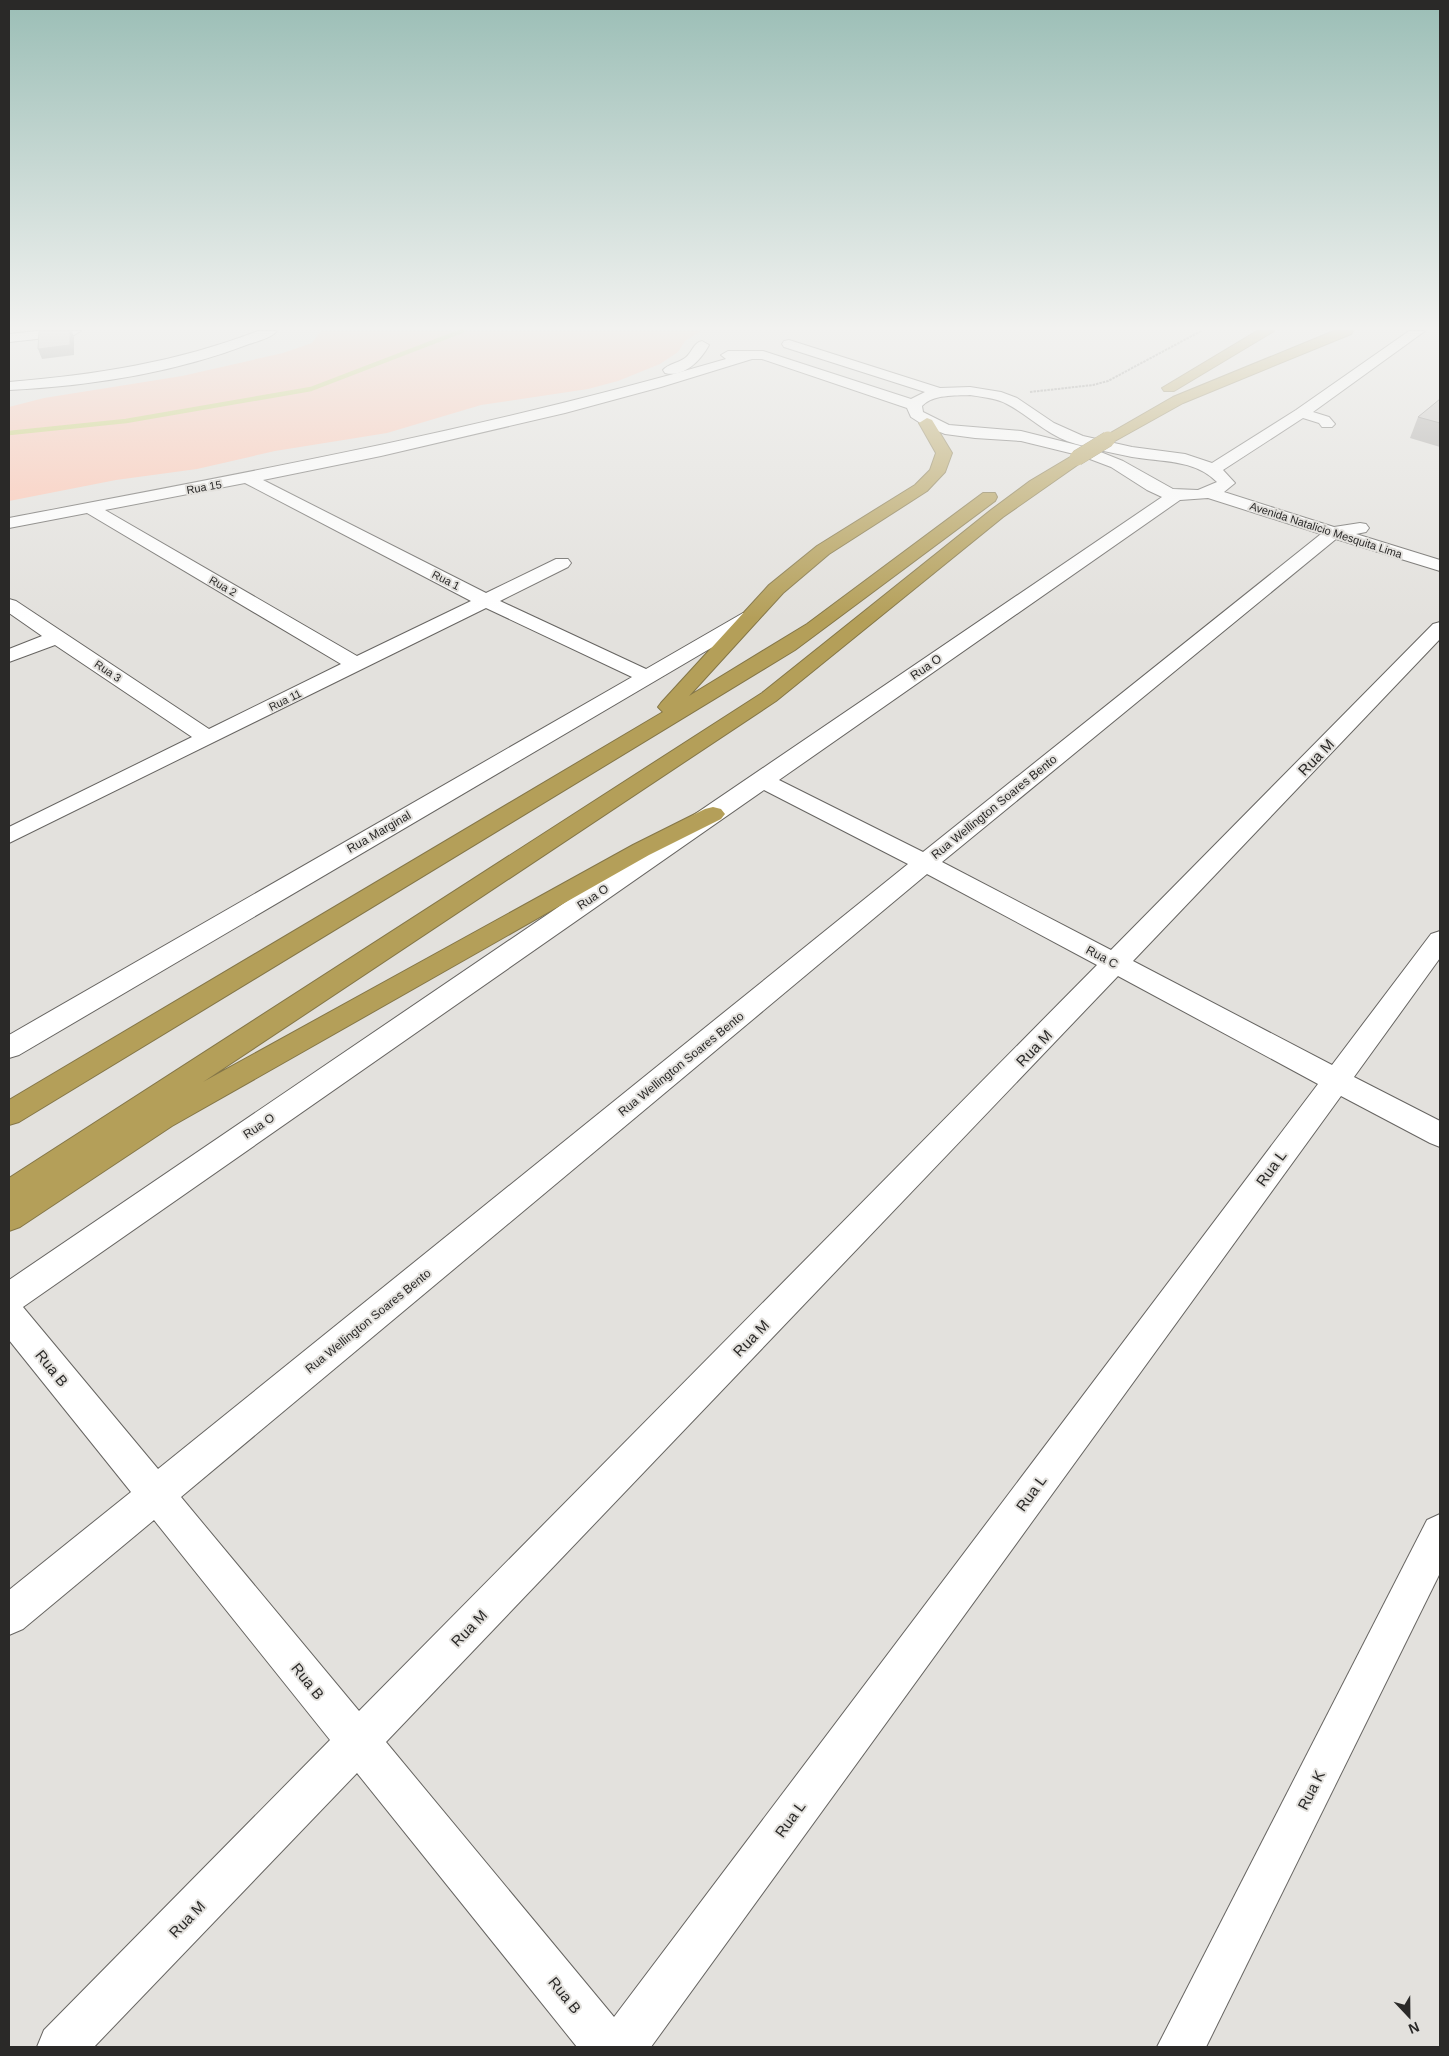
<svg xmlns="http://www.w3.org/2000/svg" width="1449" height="2056" viewBox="0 0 1449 2056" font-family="Helvetica,sans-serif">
<rect width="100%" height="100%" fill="#e3e1dd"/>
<path fill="#fec3af" d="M321,331H701L685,341L678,352L660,364L618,381L588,389L481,405L387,433L275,451L197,469L116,480L9,501V407L44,398L182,376L283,353L312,343Z"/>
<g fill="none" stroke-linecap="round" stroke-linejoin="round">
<path stroke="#c7cd6b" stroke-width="4.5" d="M9,433L126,421L311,389L462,331"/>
<g stroke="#676562" stroke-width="2">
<g id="minor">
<path d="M37,331H81L74,335L9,342V334Z"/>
<path d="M258,331H277C271,338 258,341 249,344C174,373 89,386 9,390V382C95,375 178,362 258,331Z"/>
<path d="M1409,331H1425L1313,412L1329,417L1335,424L1332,427H1322L1319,423L1303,418L1223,470L1235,483L1224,492L1334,527L1360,523L1366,524L1369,528L1366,532L1356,534L1440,560V571L1336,539L942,862L1111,950L1433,624L1440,622V639L1133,961L1332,1065L1431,934L1440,931V958L1354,1077L1440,1121V1147L1430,1143L1341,1096L651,2047H577L357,1773L94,2047H37L44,2030L330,1740L154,1520L23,1629L9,1635V1590L131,1492L9,1340V1280L1162,497L1147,490L1111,467L1082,456L1021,441L975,438L945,434L925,426L911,417L907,408L762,359H752L661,387L565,413L381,456L263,480L486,593L556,559H568L571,563L568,567L500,601L646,669L743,613H757L760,617L757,621L19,1055L9,1058V1035L632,677L486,608L9,843V827L192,737L55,645L9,662V649L42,636L9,613V599L16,601L209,729L341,664L87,513L9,528V518C250,472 491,428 726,359L721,355L728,351H763L911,399L925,392L784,347L782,344L784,341L789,340L940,388L970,387L1001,392L1017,398L1054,423L1083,436L1132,447L1185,454L1212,463L1296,410ZM970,395C982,397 996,398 1007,404C1030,416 1049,437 1076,444C1094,449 1113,453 1132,457C1161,462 1194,459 1217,482L1198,490L1173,489L1123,461L1093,449L1021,431L949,425L923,412L922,406C934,394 954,396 970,395ZM245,483L471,601L357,656L105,510ZM1208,498L1321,534L923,852L779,780L1180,500ZM764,790L908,864L158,1469L23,1307ZM927,874L1097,965L359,1711L181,1497ZM1118,976L1318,1084L614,2017L386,1742Z"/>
<path d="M702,341L709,345C701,360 684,378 665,373L663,370C668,364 678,363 685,358C692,353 693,343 702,341Z"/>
<path d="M1440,1514V1573L1206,2047H1157L1427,1520Z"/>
</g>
</g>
<g stroke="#847648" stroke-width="2">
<g id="highway">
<path d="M1257,331H1274L1174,391H1164L1162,388Z"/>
<path d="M1334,331H1353L1351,334L1183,403L1113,442L1108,444L1100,439L1173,397Z"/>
<path d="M927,418L932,420L952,453L945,472L927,491L829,554L783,593L689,696L807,624L983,493H995L997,497L995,501L795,650L19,1122L9,1125V1100L663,712L658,707L661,703L769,585L817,546L915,485L930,470L936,453L919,423Z"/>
<path d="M1077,453L1083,455L1085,458L1083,461L1003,517L776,701L203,1082L633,845L705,809L713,807L721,809L725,814L721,819L649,855L172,1126L20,1227L9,1231V1178L762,693L991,510L1030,481Z"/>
</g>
</g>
<path stroke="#8b8a87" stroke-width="2" stroke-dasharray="2.5 1" stroke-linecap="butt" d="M1030,392L1093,385L1108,381L1201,331"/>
<use href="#minor" fill="#fff" fill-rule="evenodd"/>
<use href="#highway" fill="#b49f59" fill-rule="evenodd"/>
<g stroke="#847648" stroke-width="16" stroke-linecap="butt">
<path id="highway-bridge" d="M1077,458L1108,439"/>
</g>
<use href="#highway-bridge" stroke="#b49f59" stroke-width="15"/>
</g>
<path fill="#a9a6a3" d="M1440,399V447L1410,438L1418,417Z"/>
<path fill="#898785" d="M70,331H72L74,337V355L42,359L38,349Z"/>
<g fill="#c4c1be" stroke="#898785">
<path d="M39,331H70V345L38,349Z"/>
<path d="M1440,399V423L1418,417Z"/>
</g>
<linearGradient id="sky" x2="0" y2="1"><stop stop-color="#9bbeb6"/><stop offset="0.53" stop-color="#f2f2f0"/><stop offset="1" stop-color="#f2f2f0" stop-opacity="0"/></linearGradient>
<rect width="1449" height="619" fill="url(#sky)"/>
<g text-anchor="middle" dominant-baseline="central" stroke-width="4" stroke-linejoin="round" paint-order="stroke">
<g font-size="11" fill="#2a2928" stroke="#e3e1dd">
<text transform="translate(204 487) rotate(-10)">Rua 15</text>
<text transform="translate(1326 530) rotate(18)">Avenida Natalicio Mesquita Lima</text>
<text transform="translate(446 580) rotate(27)">Rua 1</text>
<text transform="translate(223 586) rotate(30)">Rua 2</text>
<text transform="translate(108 671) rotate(34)">Rua 3</text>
<text transform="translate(285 700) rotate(-26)">Rua 11</text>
</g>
<g font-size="12" fill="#2a2928" stroke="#e3e1dd">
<text transform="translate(926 667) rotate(-35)">Rua O</text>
<text transform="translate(994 807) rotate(-39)">Rua Wellington Soares Bento</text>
<text transform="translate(379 832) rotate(-30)">Rua Marginal</text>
<text transform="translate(593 897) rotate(-34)">Rua O</text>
<text transform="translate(1102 957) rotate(28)">Rua C</text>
<text transform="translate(681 1064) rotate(-39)">Rua Wellington Soares Bento</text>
<text transform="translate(259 1126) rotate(-34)">Rua O</text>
<text transform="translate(368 1321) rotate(-39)">Rua Wellington Soares Bento</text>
</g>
<g font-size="15" fill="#2a2928" stroke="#e3e1dd">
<text transform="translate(1316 757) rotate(-46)">Rua M</text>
<text transform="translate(1034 1048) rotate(-46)">Rua M</text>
<text transform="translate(1271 1168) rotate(-54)">Rua L</text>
<text transform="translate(751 1338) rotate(-46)">Rua M</text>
<text transform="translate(52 1368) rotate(51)">Rua B</text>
<text transform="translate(1031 1493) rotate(-54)">Rua L</text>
<text transform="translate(469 1628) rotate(-46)">Rua M</text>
<text transform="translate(308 1681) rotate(51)">Rua B</text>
<text transform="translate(1311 1790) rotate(-63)">Rua K</text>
<text transform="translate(790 1819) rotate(-54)">Rua L</text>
<text transform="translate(187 1919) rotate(-46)">Rua M</text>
<text transform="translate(565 1995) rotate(51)">Rua B</text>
</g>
</g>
<rect width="1449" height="2056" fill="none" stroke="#2a2928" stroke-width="20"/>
<g transform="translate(1409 2016) rotate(158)" stroke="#e3e1dd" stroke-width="4" paint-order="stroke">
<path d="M0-4L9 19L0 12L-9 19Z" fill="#2a2928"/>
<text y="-8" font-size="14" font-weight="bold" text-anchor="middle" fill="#2a2928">N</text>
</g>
</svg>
